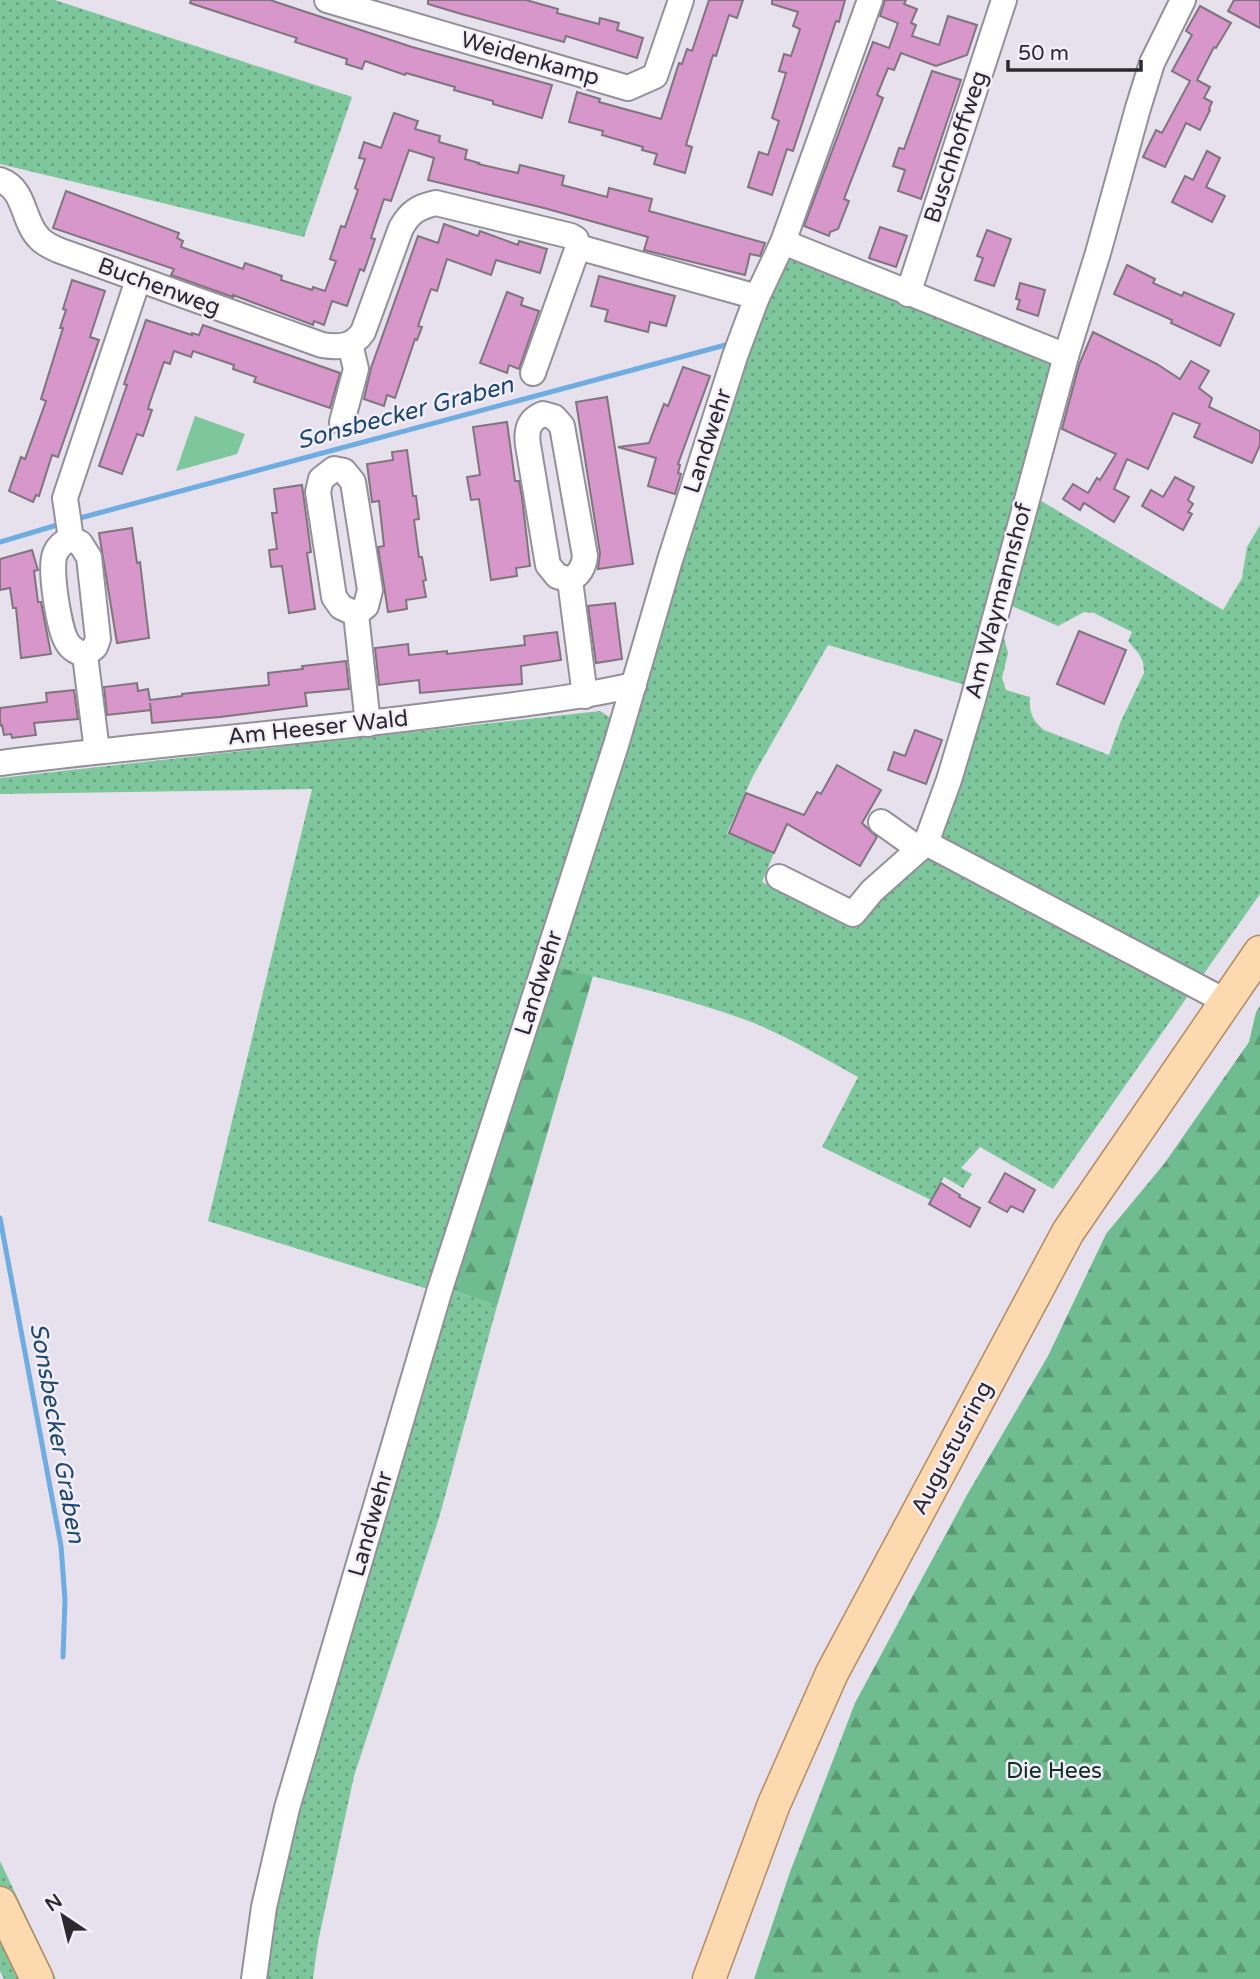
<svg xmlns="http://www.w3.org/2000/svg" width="1260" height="1979" viewBox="0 0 1260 1979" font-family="'Varela Round',sans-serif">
<defs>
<pattern id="grass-dots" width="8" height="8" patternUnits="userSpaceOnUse" patternTransform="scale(1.75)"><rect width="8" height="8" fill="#7ec79c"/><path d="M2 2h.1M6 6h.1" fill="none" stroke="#67a280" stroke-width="1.8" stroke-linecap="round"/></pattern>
<pattern id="forest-firs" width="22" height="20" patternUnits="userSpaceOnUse" patternTransform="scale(1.75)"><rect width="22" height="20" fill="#6ebc8f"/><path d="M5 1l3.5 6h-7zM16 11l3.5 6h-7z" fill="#5b9975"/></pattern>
</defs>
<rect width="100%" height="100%" fill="#e6e1ed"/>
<g fill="url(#grass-dots)">
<path d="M0,0H55L352,97L304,237L0,164Z"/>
<path d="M793,258L1057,364L972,687L828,645L753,776L727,833L774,853L762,882L857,928L878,892L923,853L1192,990L1053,1189L980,1147L961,1168L972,1174L963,1188L944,1177L931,1200L822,1147L858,1077C824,1058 790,1038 754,1023C689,998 620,984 553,966L780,261Z"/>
<path d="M1033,496L1223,610L1242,578L1247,547L1260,525V894L1200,979L942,848L936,834L998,641L1004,638L1008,653L1002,678L1006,690L1030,697C1029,712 1032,720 1044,730L1109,755L1121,721L1144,673L1143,662L1139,654L1128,641L1132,632L1094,613L1084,612L1058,626L1005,603Z"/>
<path d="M600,711L611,718L594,794L434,1291L208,1221L312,789L0,794V778Z"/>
<path d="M445,1287L497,1306L439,1518L354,1776L318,1942L313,1979H259L271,1900Z"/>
<path d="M0,1861L56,1979H44L0,1889Z"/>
<path d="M0,1923L27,1979H4L0,1971Z"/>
</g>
<g fill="url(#forest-firs)">
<path d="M553,966L593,976L497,1306L445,1287Z"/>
<path d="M1260,1006V1979H754L790,1872L855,1703L967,1495L1048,1356L1106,1234L1164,1164L1249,1042L1256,1012Z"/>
</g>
<path fill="#7ec79c" d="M195,416L245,434L237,454L176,471Z"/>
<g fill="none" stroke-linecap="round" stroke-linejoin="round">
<g stroke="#6eace2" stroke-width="5">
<path d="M80,518L733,343"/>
<path d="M0,542L57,525"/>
<path d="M0,1218L61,1546L65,1600L63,1657"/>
</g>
</g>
<g fill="#d797ca" stroke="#7f757d" stroke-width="2">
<path d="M191,0H270L412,47L552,85L542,118L493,104V101L454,90L455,87L406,73L405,75L365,61L362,69L346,64L347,59L295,42L297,38L190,3Z"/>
<path d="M428,0H526L558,9L557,13L599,24L600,18L619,23L617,30L643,38L637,58L566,36L564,42L458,13L428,4Z"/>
<path d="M709,0H743L737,18L729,15L716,56L713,55L686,145L692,147L685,173L654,164L657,154L642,150L643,147L602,135L603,131L569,122L577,92L600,99L599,102L661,119L679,63L682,64L687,49L692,51Z"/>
<path d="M772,0H845L839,22L836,21L793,151L787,149L772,195L748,187L759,152L768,155L779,121L772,118L786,73L779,71L784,54L791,56L800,29L793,26L798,12L772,4Z"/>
<path d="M885,0H906L904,4L917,9L911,23L916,25L912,36L939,45L948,16L977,25L967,55L936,66L901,53L894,70L888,68L877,95L883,98L844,199L849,201L838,229L830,232L829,236L804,226L873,42L889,48L898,23L880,16Z"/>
<path d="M1234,0H1260V28L1228,11Z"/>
<path d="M1200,6L1231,23L1216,48L1214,47L1197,80L1210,87L1204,98L1212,102L1209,109L1210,110L1200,130L1186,123L1165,167L1143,157L1156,130L1162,133L1190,81L1172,71L1192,35L1186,31Z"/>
<path d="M932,71L961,80L921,199L898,191L905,170L893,166L899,148L904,149Z"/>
<path d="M394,113L418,121L415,129L440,136L439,142L467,150L465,159L479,163L478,164L518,173L520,165L564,176L562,185L607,197L609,188L652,199L649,211L765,243L762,251L760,256L750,254L745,275L644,250L648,237L544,208L428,180L434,158L409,150L391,201L384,199L371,238L375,239L364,271L360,269L347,306L332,301L324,325L314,321L313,325L233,295V297L171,275L174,269L53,228L66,191L179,233L177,238L183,241L181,247L243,269L245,263L282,276L281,280L312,290L313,287L325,291L336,261L330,259L341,226L345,227L358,190L355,188L365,159L359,158L364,142L381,148Z"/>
<path d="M1207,151L1220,158L1206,187L1225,196L1212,222L1172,202L1185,176L1193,180Z"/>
<path d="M444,224L478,236L480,231L518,245L519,241L547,249L540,273L496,260L491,275L447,259L437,291L431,289L418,326L422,327L417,340L415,339L395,398L387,395L384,406L364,399L371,368L418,236L438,243Z"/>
<path d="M880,227L907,236L896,267L869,258Z"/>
<path d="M987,230L1011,239L994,286L975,280L983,258L977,256Z"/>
<path d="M1127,265L1155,279L1153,283L1182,296L1184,292L1234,314L1220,346L1171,323L1172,320L1114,294Z"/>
<path d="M599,276L675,296L666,326L650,322L648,332L605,321L608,310L591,306Z"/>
<path d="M72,280L105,291L90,337L99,340L58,457L52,455L39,496L36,495L33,502L9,491L21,457L25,459L46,401L41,399L63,328H60L66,310L63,309Z"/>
<path d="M1020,283L1045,290L1038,316L1017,309L1020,300L1016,299Z"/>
<path d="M507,292L523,298L521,305L539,311L519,369L509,365L507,373L480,363Z"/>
<path d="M146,320L192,335V333L199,335L203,325L340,373L330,408L254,382L256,377L233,369L234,365L193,351L191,357L174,351L170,364L164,362L150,402L148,409L152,410L143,436L137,434L122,474L99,466L127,385L124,384Z"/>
<path d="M1093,332L1157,364L1180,379L1191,361L1209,371L1199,388L1212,398L1209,407L1260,431V445L1252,463L1194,437L1200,424L1173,413L1148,469L1127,459L1114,489L1129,497L1114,522L1084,503L1080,510L1063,499L1073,484L1088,493L1097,478L1100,480L1116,454L1062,429L1079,365Z"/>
<path d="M683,367L710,376L678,464L680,465L678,473L681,474L675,494L648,486L656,458L618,447L649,443L664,404L668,406Z"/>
<path d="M607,397L633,564L598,569L600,553L576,402Z"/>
<path d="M507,422L515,481H519L522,497L530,566L516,568L517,576L491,580L479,499L471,500L467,477L480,475L473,427Z"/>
<path d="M407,450L413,496H416L419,519L414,520L419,557H422L426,580L423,581L426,597L406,600L407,609L388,612L378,547L384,546L379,501L372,502L367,464L393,460L392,452Z"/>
<path d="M1175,477L1194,487L1188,500L1193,504L1188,512L1192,514L1183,530L1142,506L1151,490L1163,497Z"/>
<path d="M302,485L311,552L307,553L315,609L289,613L282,566L271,567L269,550L277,549L272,513H277L274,489Z"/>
<path d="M132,528L137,563L140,562L149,638L117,643L99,533Z"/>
<path d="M32,550L38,570L34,571L38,602H41L51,654L21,658L16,608H13L10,588L0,590V559Z"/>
<path d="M615,603L622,659L596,663L588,606Z"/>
<path d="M1079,631L1126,650L1104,704L1057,684Z"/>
<path d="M557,632L561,660L521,666L522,684L420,693L419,680L379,685L375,648L408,644L409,655L447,651V654L525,645L524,636Z"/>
<path d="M346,661L349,689L305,693L307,706L220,717L152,723L150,703L151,710L107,715L104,687L137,683L138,691L148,689L150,700L182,696V694L269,685L268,673L303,669L302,666Z"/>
<path d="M74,690L78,719L34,723L36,735L12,738L11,734L4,735L2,725L0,726V708L47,702L46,693Z"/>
<path d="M915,730L942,740L926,784L888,770L894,752L905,756Z"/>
<path d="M837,765L881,790L862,823L877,837L860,866L787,824L774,853L729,833L746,793L804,815L817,792L821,794Z"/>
<path d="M1005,1173L1035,1190L1023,1212L1011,1206L1007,1212L989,1202Z"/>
<path d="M941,1183L960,1195L959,1197L980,1208L970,1227L929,1204Z"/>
</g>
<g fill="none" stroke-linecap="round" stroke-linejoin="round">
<g stroke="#94909b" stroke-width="28">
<g id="minor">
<path d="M327,0L628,88L655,76L681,0"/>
<path d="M0,180C26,189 22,221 39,238C44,244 52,247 58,250L322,345C339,348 353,347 363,332L401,228C410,212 418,207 436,203L571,236L576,239L578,247L757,297"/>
<path d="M783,242L1066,356"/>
<path d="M908,294L1004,0"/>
<path d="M533,373L578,247"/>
<path d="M342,422L356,369L350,344"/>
<path d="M71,539C63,542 58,546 55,554C49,568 59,629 67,642C71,649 77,652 85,655"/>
<path d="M570,580L557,576L548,565L528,445C526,431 528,420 543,414L554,417L562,426L585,556C584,567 579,575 570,580L585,696"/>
<path d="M356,614L341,607L334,597L318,492L321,479L334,469L344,471L353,482L370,590L366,606L356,614L368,724"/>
<path d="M97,751L85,655L95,647L98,639L89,557L80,543L71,539L65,498L138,280"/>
<path d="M0,763C150,744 300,733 450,713C512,705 573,699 634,685"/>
<path d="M881,822L919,849"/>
<path d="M926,843L1225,1001"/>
<path d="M779,877L853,914L872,891L926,843L949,780L972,703L1066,356L1098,253L1138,108L1152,63L1183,0"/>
<path d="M254,1979L264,1907L287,1808L440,1289L616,745L670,560L735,356L757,297L783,242L870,0"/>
</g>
</g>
<g stroke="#b38b61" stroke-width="35">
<g id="major">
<path d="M0,1903L37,1979"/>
<path d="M709,1979L774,1804L832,1673L1068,1232L1260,952"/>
</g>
</g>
<use href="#minor" stroke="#fff" stroke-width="24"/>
<use href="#major" stroke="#fdd9b0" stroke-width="32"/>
</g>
<g text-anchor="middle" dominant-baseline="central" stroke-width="5" stroke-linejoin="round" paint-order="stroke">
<g font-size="23" fill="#2c2a2f" stroke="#f3eefb">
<text transform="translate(530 59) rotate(16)">Weidenkamp</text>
<text transform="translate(956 147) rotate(-72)">Buschhoffweg</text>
<text transform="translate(159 287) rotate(20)">Buchenweg</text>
<text transform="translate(708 441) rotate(-72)">Landwehr</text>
<text transform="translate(999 601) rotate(-75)">Am Waymannshof</text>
<text transform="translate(318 728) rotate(-6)">Am Heeser Wald</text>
<text transform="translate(539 983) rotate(-72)">Landwehr</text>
<text transform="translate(952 1448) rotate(-62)">Augustusring</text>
<text transform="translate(371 1524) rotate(-74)">Landwehr</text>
</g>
<g font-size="23" fill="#0f311f" stroke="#f3eefb">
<text x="1054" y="1771">Die Hees</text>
</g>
<g font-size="24" font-style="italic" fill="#1b486c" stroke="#f3eefb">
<text transform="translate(405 413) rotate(-15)">Sonsbecker Graben</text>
<text transform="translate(57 1433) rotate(80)">Sonsbecker Graben</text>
</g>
</g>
<g transform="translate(63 1916) rotate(325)" stroke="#f3eefb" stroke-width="5" paint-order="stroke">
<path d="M0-5L12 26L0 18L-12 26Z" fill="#2c2a2f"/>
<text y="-10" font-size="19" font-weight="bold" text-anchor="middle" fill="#2c2a2f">N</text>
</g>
<path d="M1008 60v10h133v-10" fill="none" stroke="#2c2a2f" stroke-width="3.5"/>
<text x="1018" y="60" font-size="21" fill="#2c2a2f" stroke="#f3eefb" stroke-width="5" paint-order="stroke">50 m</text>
</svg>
